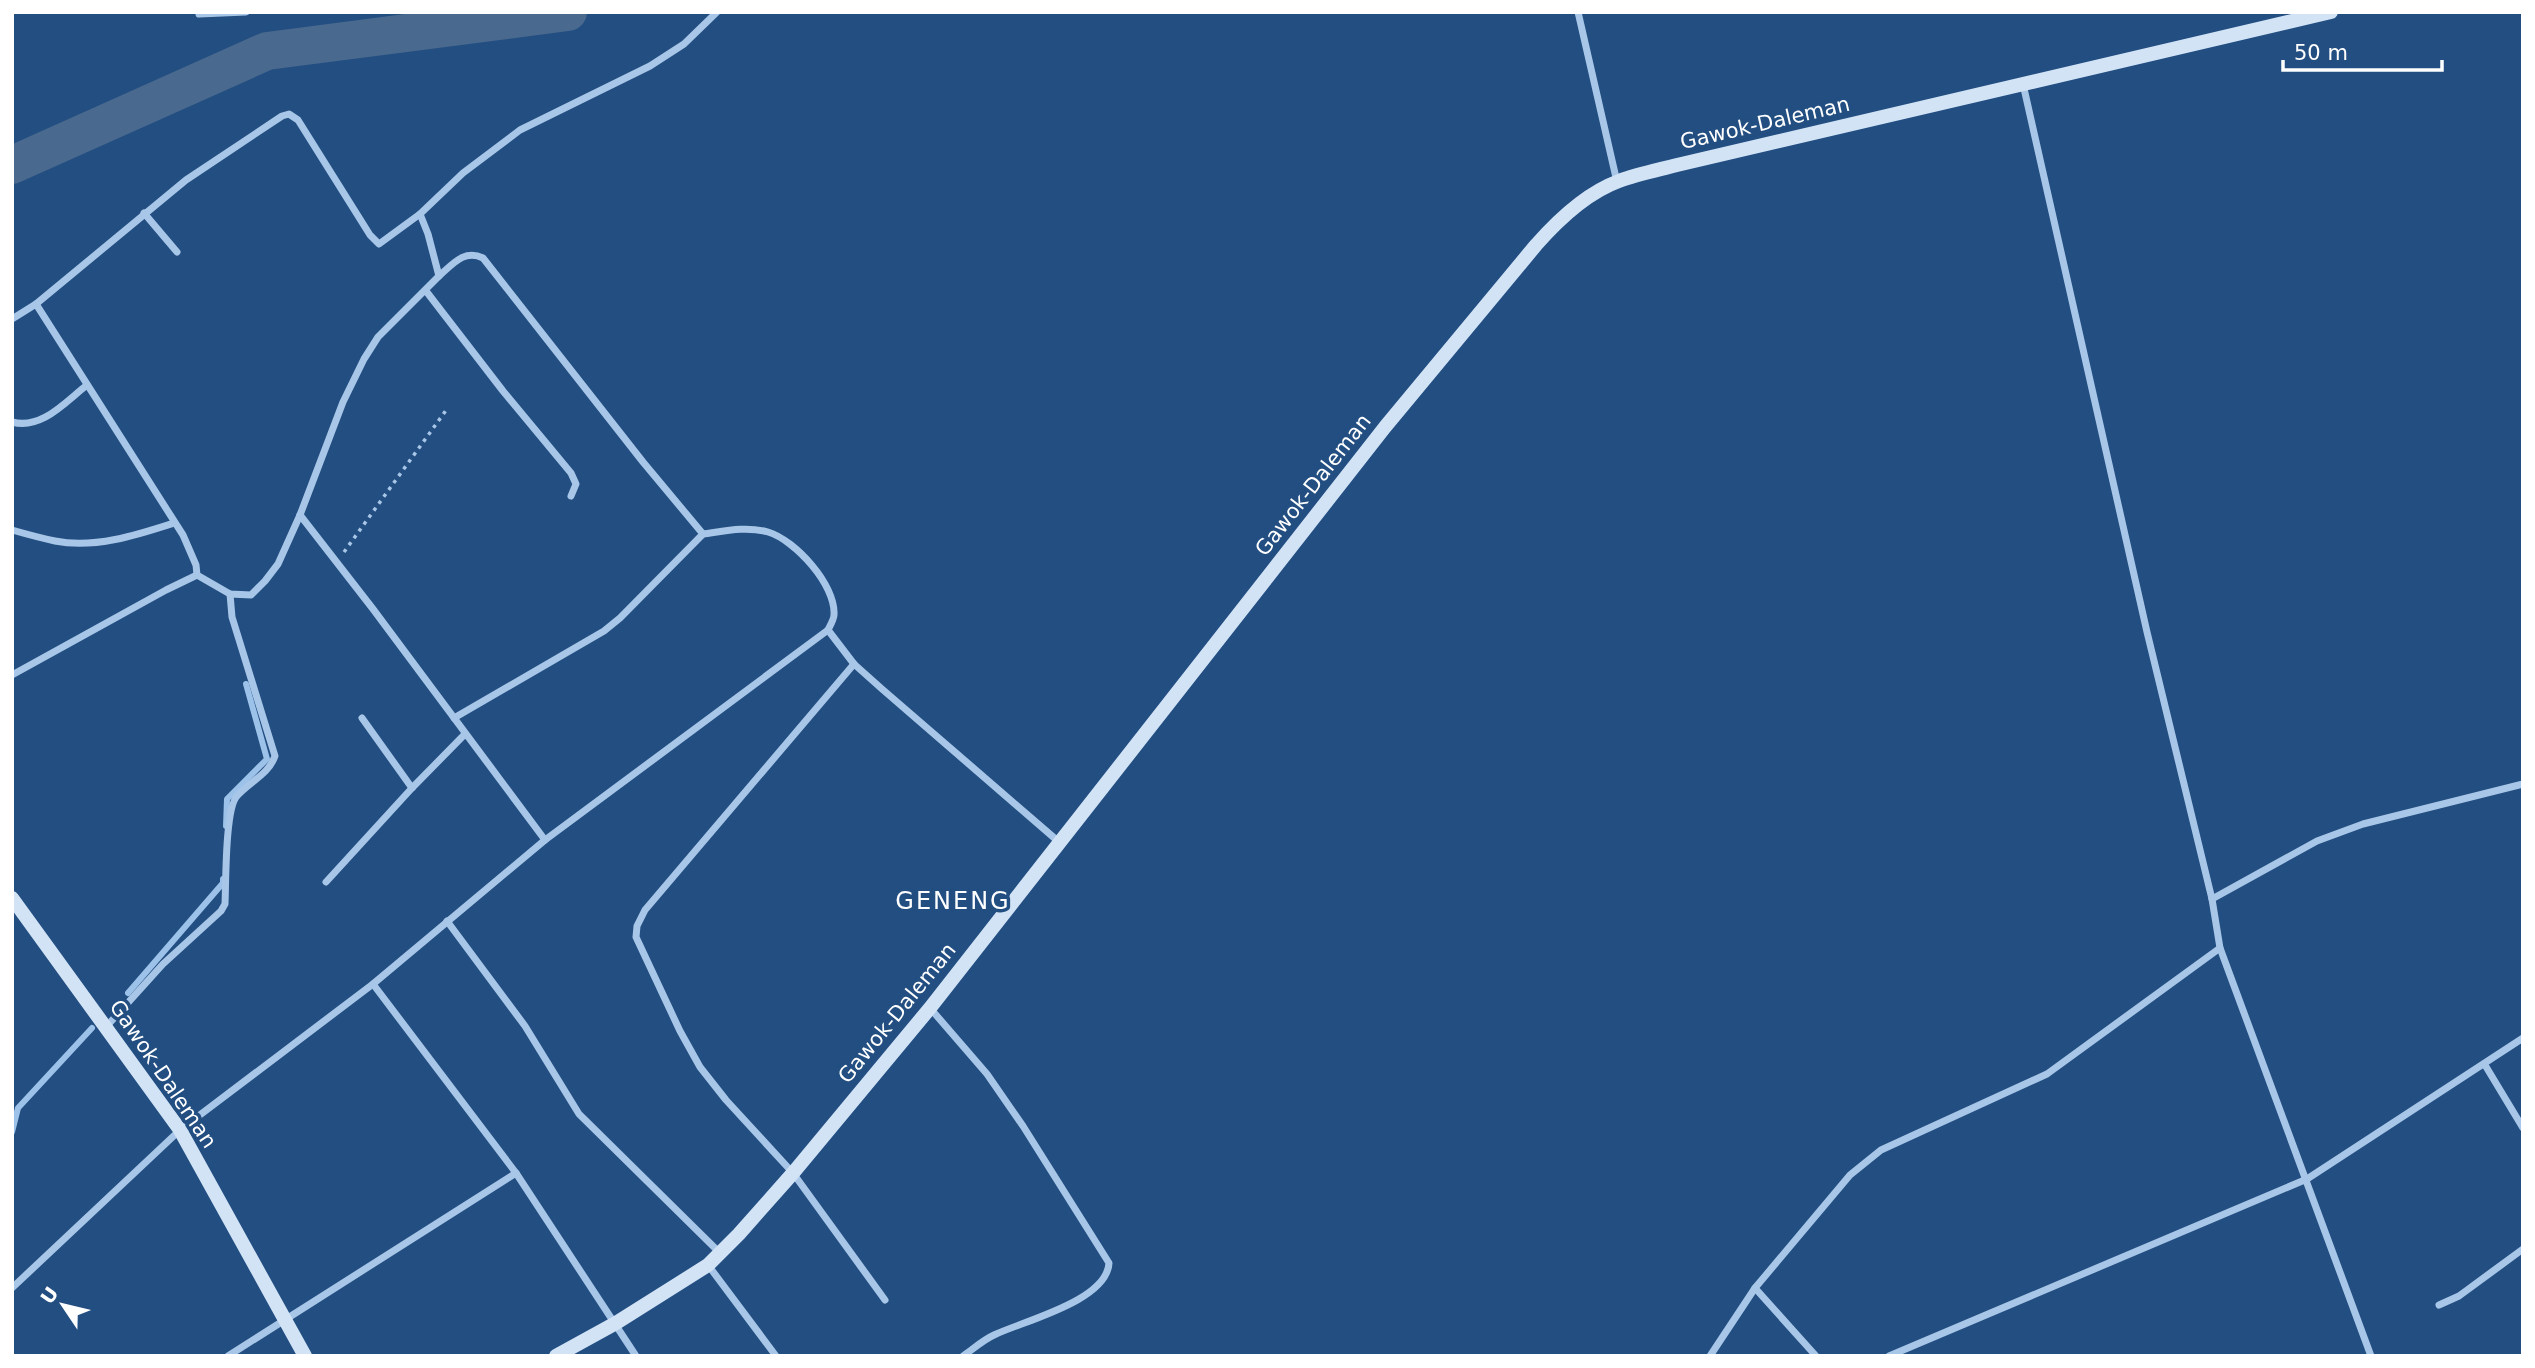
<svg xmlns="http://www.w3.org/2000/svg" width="2535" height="1368" viewBox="0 0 2535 1368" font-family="'DejaVu Sans',sans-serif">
<rect width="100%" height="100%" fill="#224e81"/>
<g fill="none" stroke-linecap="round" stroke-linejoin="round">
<g stroke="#9cc2e9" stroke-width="6">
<path d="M226,826L227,799L267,759L246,684"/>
<path d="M128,993L223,883V879"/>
<path d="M12,1132L18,1108L92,1028"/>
</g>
<path stroke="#49698e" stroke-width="38" d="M12,165L267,51L568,12"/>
<path stroke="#a8c6e7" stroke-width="3.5" stroke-dasharray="3.5 5" stroke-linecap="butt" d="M344,552L447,409"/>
<g stroke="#a8c6e7" stroke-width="7">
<path d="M1578,12L1617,182"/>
<path d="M199,14L246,12"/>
<path d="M2023,84L2147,632L2212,899L2220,948L2371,1356"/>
<path d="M144,213L177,252"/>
<path d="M439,276C453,264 464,249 483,258L643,462L703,534L620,618L604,631L454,718"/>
<path d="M426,291L503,391L571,473L576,484L571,496"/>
<path d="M36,304L183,535L196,565L197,575L230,594L251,595L265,581L278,564L300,515L343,402L364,359L378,337L439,276L428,234L420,214"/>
<path d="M12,319L36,304L186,180L282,116L289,114L298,120L370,235L379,244L420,214L463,173L520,130L650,66L684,44L717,12"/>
<path d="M12,422C42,430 65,402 87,385"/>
<path d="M300,515L373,609L545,840"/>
<path d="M12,530C26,534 41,538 55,541C94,549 137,535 174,523"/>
<path d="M828,630L854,664L882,689L1059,842"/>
<path d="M854,664L645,910L637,926L636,937L680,1031L700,1067L726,1100L793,1173L885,1300"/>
<path d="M12,675L166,590L197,575"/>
<path d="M362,718L412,788"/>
<path d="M326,882L412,788L465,734"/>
<path d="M2212,899L2317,841L2363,824L2523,784"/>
<path d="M447,921L525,1026L579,1114L720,1253"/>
<path d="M373,984L516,1173L636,1356"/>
<path d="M930,1008L987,1074L1023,1126L1109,1263C1107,1301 1023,1321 994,1335C983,1340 973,1349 963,1356"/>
<path d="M106,1027L163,964L221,911L225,904C226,883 225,809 237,796C249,782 269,774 275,756L232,617L230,594"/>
<path d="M2485,1065L2523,1128"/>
<path d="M708,1265L776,1356"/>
<path d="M12,1288L180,1130L373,984L545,840L828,630C830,626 834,619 834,615C836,585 795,540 768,532C746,526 725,531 703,534"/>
<path d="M1755,1288L1816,1356"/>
<path d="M2439,1305L2459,1296L2523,1249"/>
<path d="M228,1356L516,1173"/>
<path d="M1710,1356L1755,1288L1850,1175L1881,1150L2047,1074L2220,948"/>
<path d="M1889,1356L2307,1179L2523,1038"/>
</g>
<g stroke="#d2e3f6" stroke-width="14">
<path d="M12,898L180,1130L305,1356"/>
<path d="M556,1356L616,1323L708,1265L739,1234L793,1173L930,1008L1385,427L1536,245C1558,220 1586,193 1619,181C1637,174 1658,170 1677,165L2331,12"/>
</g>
</g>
<g text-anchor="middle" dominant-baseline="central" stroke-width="7" stroke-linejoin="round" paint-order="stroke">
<g font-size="21" fill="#fff" stroke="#224e81">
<text transform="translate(1765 123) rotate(-13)">Gawok-Daleman</text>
<text transform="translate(1313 485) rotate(-52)">Gawok-Daleman</text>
<text transform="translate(897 1013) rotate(-51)">Gawok-Daleman</text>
<text transform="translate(163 1074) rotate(56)">Gawok-Daleman</text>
</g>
<g font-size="24" letter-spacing="2" fill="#fff" stroke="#224e81">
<text x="953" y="901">GENENG</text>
</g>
</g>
<rect width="2535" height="1368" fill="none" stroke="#ffffff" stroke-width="28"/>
<g transform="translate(63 1305) rotate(305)" stroke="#224e81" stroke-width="5" paint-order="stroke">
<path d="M0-5L12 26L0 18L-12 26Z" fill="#ffffff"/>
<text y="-10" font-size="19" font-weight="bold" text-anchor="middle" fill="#ffffff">U</text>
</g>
<path d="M2283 60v10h159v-10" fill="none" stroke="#ffffff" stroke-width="3.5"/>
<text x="2294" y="60" font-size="21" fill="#ffffff" stroke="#224e81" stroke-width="5" paint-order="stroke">50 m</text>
</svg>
